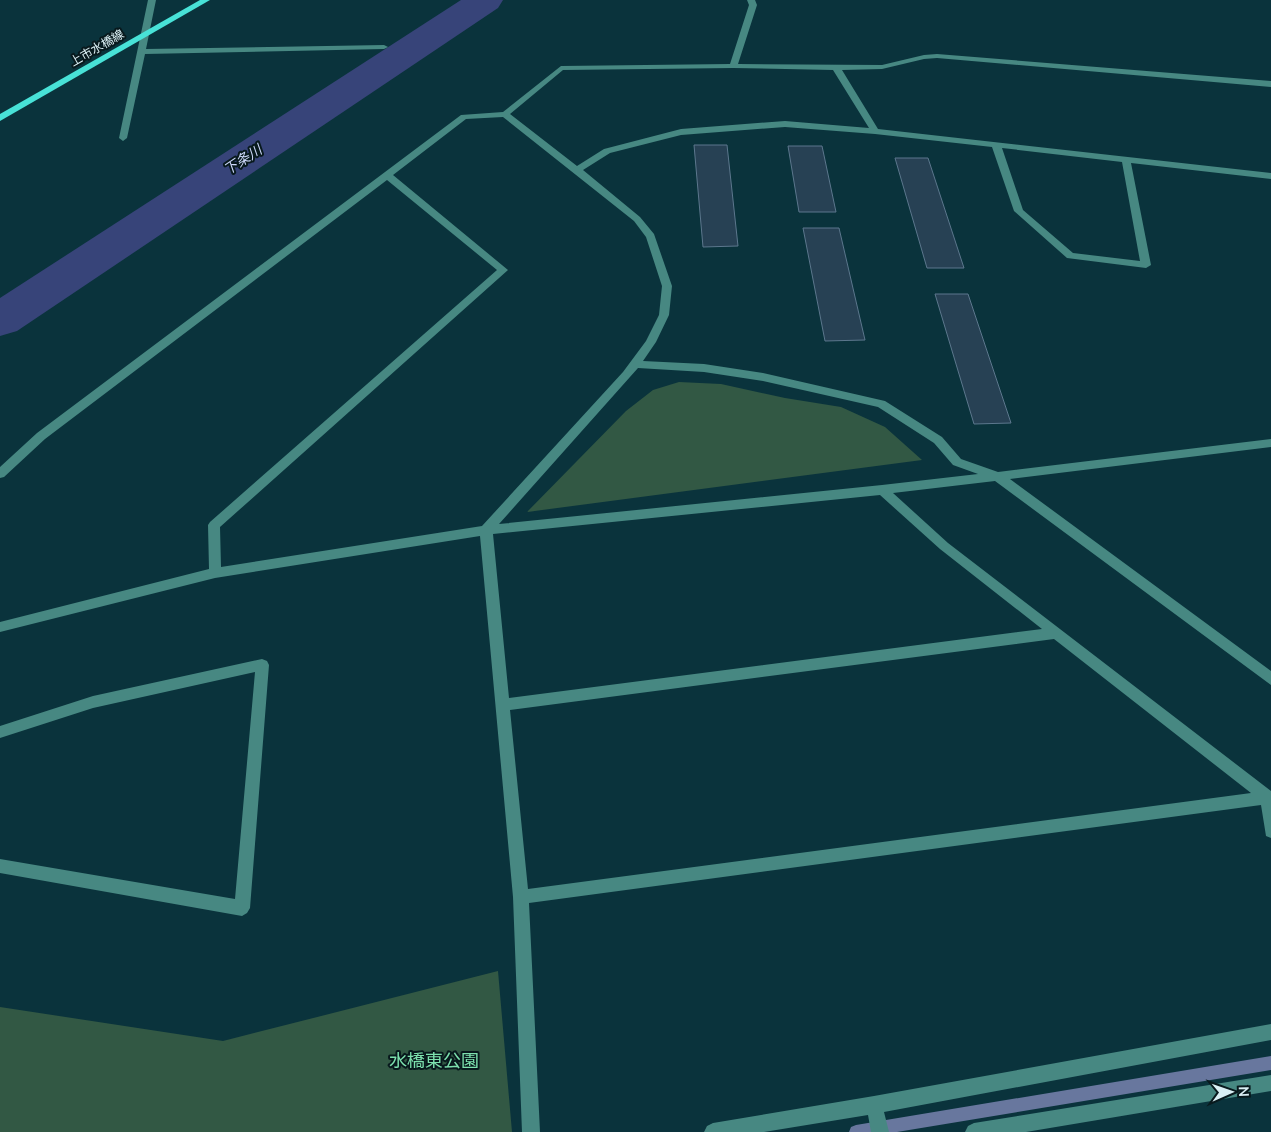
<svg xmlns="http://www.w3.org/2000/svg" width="1271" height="1132" viewBox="0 0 1271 1132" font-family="'Nunito Sans','Noto Sans JP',sans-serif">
<rect width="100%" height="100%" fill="#0a333c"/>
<g fill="#325844">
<path d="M679,382L721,384L785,398L841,407L885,427L922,460L527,512L626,411L653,390Z"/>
<path d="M498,971L512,1132H0V1007L223,1041Z"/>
</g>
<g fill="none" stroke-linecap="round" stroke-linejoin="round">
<path fill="#68779e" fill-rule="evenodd" d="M1271,1056V1070L897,1132H849L851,1127L856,1125Z"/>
<path fill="#374479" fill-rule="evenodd" d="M461,0H503L498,8L17,331L0,336V298Z"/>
</g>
<g fill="#274154" stroke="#5c778d">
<path d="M694,145H727L738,246L703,247Z"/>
<path d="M788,146H822L836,212H799Z"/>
<path d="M895,158H928L964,268H927Z"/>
<path d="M803,228H839L865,340L825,341Z"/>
<path d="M935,294H968L1011,423L974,424Z"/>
</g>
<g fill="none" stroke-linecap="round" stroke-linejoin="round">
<g fill="#478882" fill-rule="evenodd">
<path d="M148,0H156L146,49L384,45L388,47L384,49L145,54L127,138L123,141L119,138Z"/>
<path d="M747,0H755L757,5L738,64L882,65L924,55L937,54L1271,81V87L937,58L924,59L882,69L842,70L878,129L1271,173V179L1131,163L1151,265L1146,268L1067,258L1014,211L992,147L875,134L785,127L681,135L610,153L583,170L640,217L654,234L672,286L669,315L656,342L643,361L704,364L763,373L885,401L942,437L961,459L998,472L1271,439V447L1010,479L1271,671V685L995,481L893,493L948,543L1271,791V838L1266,836L1261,805L529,903L540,1132H522L513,897L480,536L215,578L0,632V622L209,569L208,525L210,522L497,270L387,180L45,439L4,477L0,478V467L37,433L461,115L503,112L561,66L730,64L749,5ZM733,68L833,70L869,128L785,121L681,129L604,149L577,166L510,114L563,70ZM503,117L634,221L646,237L662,286L659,315L646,341L623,372L482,526L221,567L220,527L508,270L393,175L466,119ZM1002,148L1122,162L1140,261L1073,253L1023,210ZM638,368L704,372L763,381L878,407L934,443L953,465L978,474L882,485L499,524ZM880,495L940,549L1042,629L509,698L493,534ZM1054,639L1251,793L528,889L510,710Z"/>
<path d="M262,659L267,661L269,665L250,908L247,913L242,916L0,873V859L235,899L255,672L93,708L0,738V726L93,696Z"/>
<path d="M1271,1024V1040L884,1112L889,1132H871L868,1115L764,1132H704L707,1126L713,1123L874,1096Z"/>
<path d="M1271,1075V1091L1026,1132H965L968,1126L974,1123Z"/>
</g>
<path fill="#48e2d7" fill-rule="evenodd" d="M200,0H210L0,121V114Z"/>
</g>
<g text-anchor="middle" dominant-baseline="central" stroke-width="4" stroke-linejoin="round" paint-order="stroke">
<g font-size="12" fill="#daeff4" stroke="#08191d">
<text transform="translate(97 48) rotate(-30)">上市水橋線</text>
</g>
<g font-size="14" font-style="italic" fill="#ccd7f8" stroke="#08191d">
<text transform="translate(243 160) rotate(-33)">下条川</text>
</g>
<g font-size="18" fill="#7de1ae" stroke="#08191d">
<text x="434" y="1061">水橋東公園</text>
</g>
</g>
<g transform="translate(1231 1092) rotate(88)" stroke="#08191d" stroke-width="4" paint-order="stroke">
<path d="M0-4L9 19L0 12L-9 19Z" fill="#daeff4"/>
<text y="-8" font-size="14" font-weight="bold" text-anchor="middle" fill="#daeff4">N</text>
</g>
</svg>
